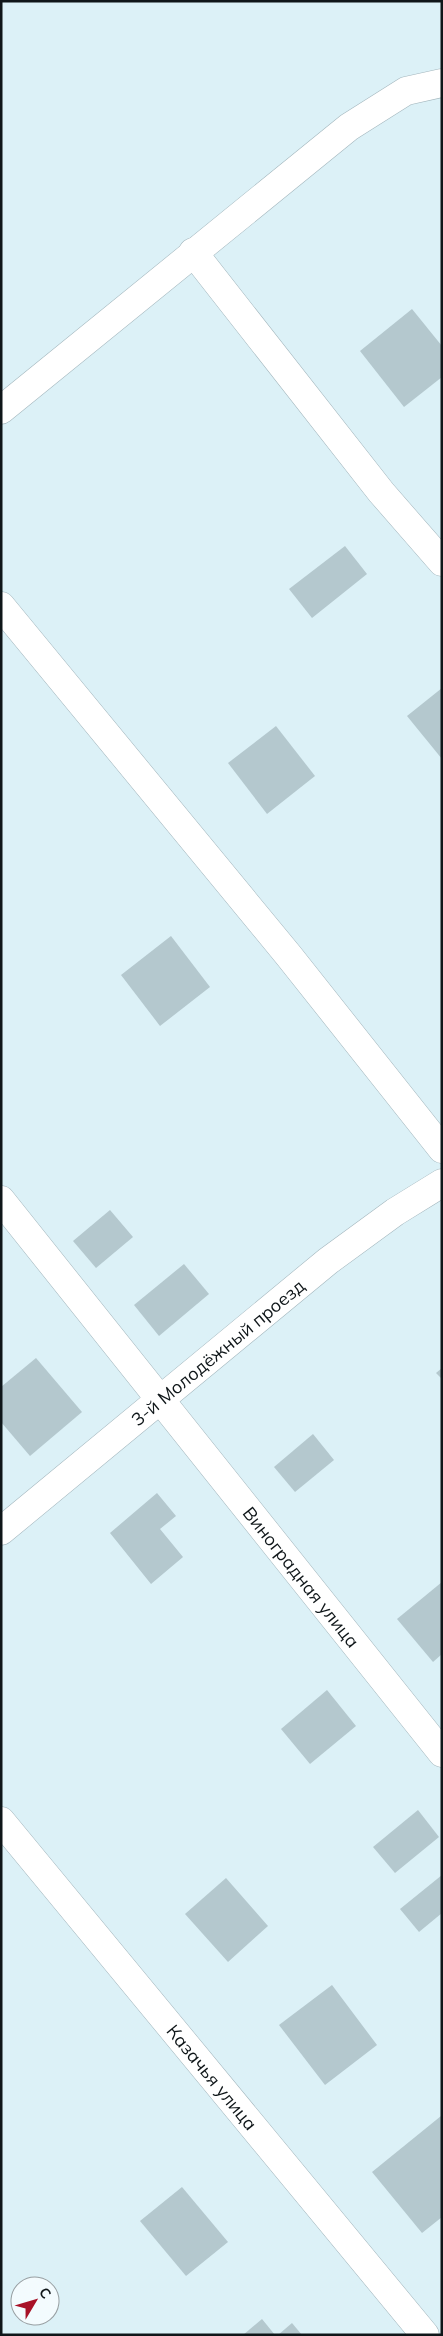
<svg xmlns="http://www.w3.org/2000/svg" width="443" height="2336" viewBox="0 0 443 2336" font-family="Mulish,sans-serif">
<rect width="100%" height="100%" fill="#dcf1f7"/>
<g fill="#b4c8ce">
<path d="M412,309L442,346V377L404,407L360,351Z"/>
<path d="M345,546L367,574L312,618L289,589Z"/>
<path d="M442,688V759L407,716Z"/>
<path d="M276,726L315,776L267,814L228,763Z"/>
<path d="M171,936L210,987L160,1026L121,975Z"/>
<path d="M110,1210L133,1237L96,1268L73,1241Z"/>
<path d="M184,1264L209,1294L159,1336L134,1305Z"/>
<path d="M36,1358L82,1412L30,1456L1,1422V1387Z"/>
<path d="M442,1368V1379L436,1373Z"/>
<path d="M313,1434L334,1460L295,1492L274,1467Z"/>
<path d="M157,1493L176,1516L160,1529L183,1557L151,1584L110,1533Z"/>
<path d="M442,1582V1654L433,1662L397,1619Z"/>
<path d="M327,1690L356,1726L310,1764L281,1729Z"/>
<path d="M418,1810L439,1837L395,1873L373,1847Z"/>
<path d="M442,1875V1913L419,1932L400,1909Z"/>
<path d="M226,1878L268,1926L228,1962L185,1914Z"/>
<path d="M332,1985L377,2045L325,2085L279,2025Z"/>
<path d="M441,2116L442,2217L422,2233L372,2172Z"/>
<path d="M182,2187L228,2242L186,2276L140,2221Z"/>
<path d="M262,2319L275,2335H243Z"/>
<path d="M292,2323L302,2335H278Z"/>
</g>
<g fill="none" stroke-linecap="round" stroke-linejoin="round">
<g stroke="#a3b6bd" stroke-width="29">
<g id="minor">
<path d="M193,252L381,492L442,562"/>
<path d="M1,410L349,127L406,91L442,83"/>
<path d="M1,606L289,956L442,1149"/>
<path id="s1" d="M1,1200L442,1753"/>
<path id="s2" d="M1,1531L328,1261L395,1212L442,1183"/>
<path id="s3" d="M1,1821L425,2335"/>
</g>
</g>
<use href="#minor" stroke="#fff" stroke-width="28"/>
</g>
<g text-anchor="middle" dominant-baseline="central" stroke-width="5" stroke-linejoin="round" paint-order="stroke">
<g font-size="18" fill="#0f1619" stroke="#f3fbfe">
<text stroke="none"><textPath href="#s2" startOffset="281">3-й Молодёжный проезд</textPath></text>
<text stroke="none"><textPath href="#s1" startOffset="482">Виноградная улица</textPath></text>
<text stroke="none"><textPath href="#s3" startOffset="332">Казачья улица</textPath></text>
</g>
</g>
<rect width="443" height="2336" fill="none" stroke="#0f1619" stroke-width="5"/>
<g transform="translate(35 2301) rotate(52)"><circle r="24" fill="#f3fbfe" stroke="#989fa2"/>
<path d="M0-4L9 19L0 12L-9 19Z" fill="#a81127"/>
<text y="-8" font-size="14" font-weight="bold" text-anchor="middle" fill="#0f1619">С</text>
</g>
</svg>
